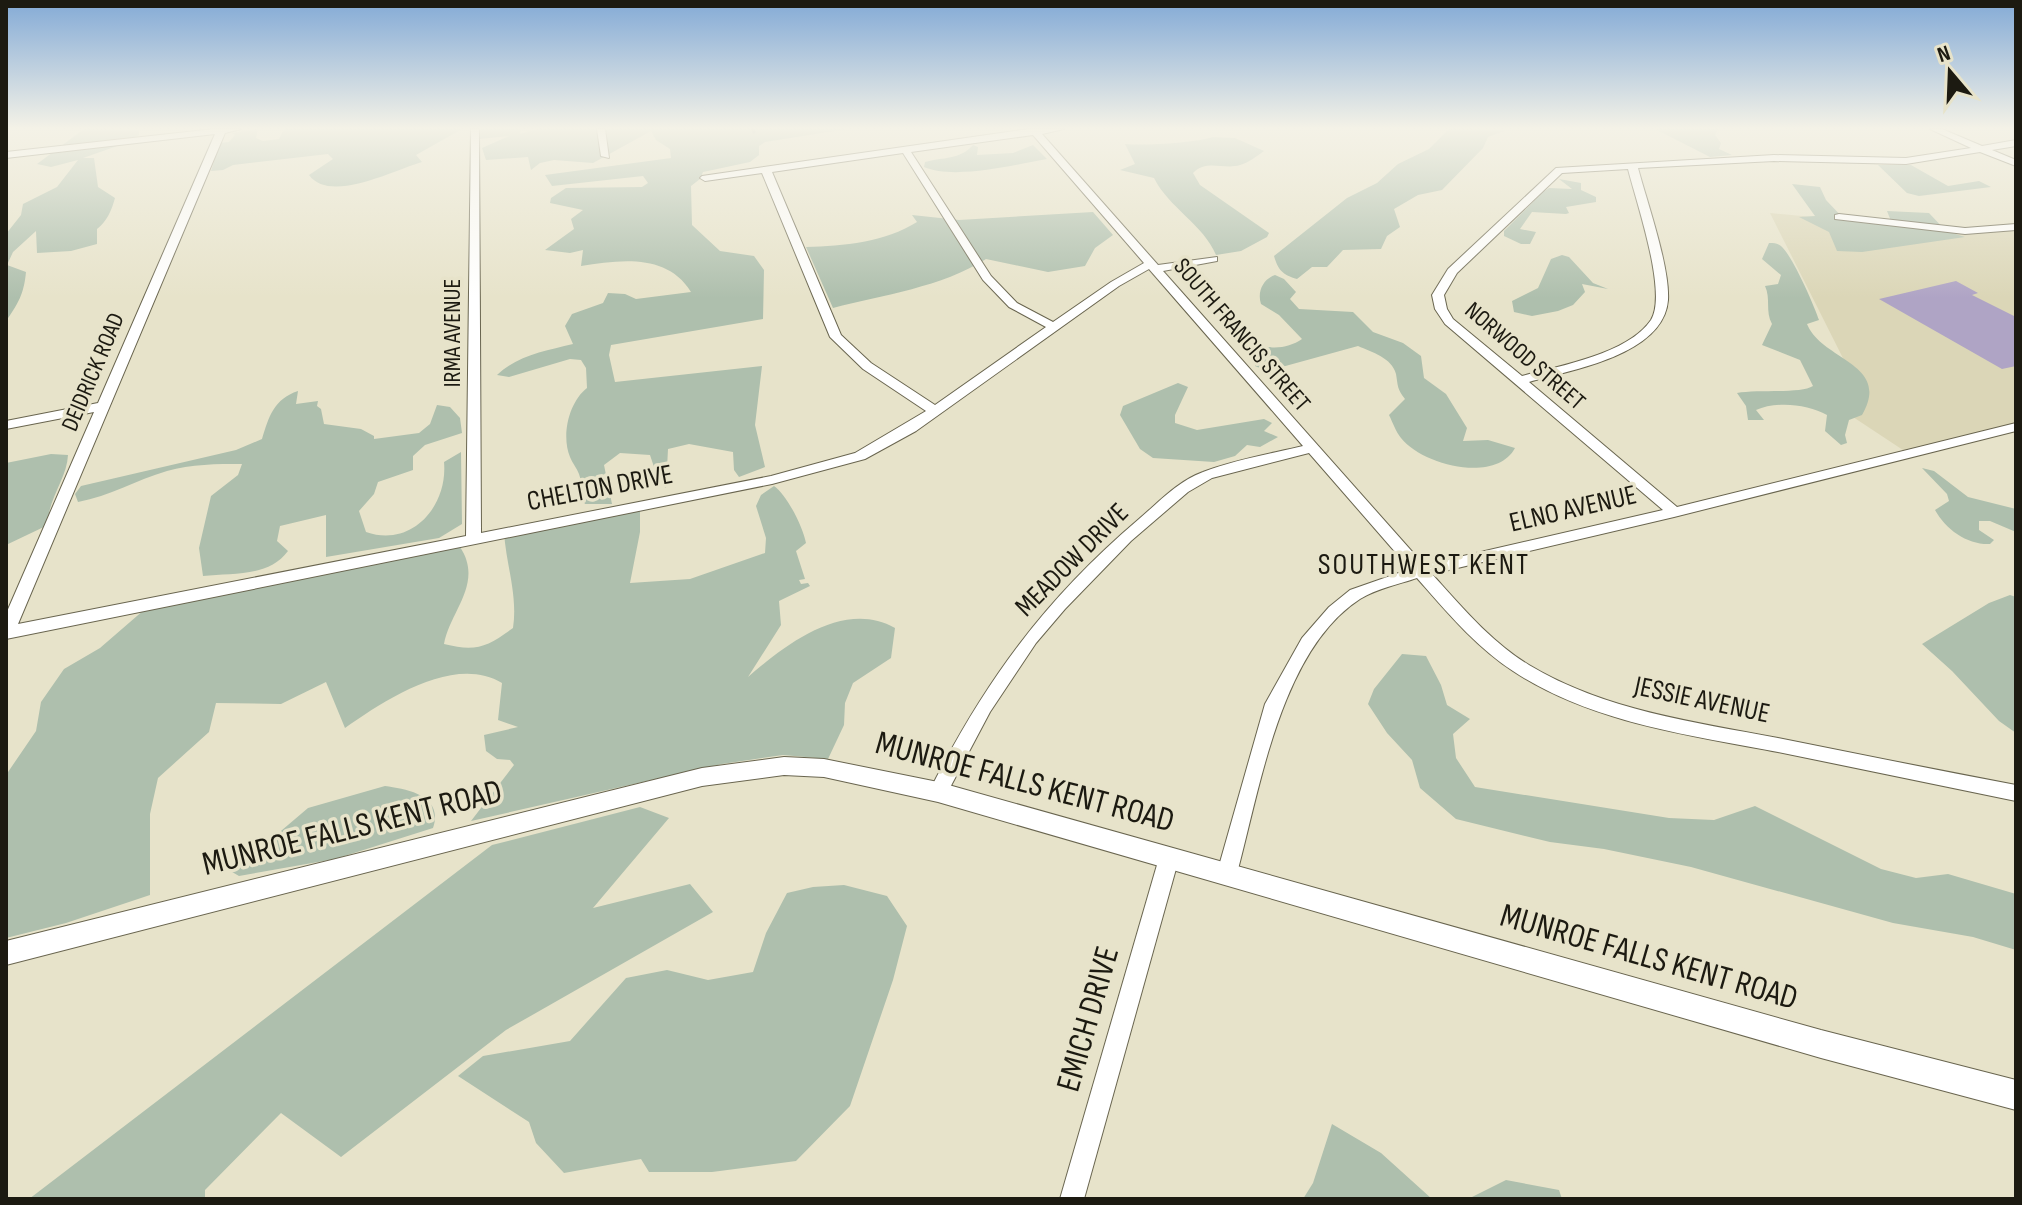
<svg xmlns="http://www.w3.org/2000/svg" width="2022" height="1205" viewBox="0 0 2022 1205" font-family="'Sofia Sans Condensed',sans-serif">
<rect width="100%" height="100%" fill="#e7e3ca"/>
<path fill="#dbd6b7" d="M1770,213L1941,229L2016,227V427L1909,454L1850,415L1858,388Z"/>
<g fill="#aebfad">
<path d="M84,129L139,130V135L123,144L83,158H94L98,187L115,198C111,212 107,221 97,229V244L71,251L37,253L36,231L13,252L7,265L26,272C24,294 18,304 6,321V234L21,215L23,204L57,187L78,160L51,167L37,164Z"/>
<path d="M258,129L256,138L263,141L279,139L284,129H462L416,155L422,162C394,170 330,204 309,175L333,159L328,154L233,165L223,170L211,171L220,143L229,142L235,135L232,133Z"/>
<path d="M478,129H521L520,134L537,129H847L765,142L759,146V155L750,162L703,172L700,179L691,186L692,225L720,251L754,256L764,270L763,319L611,345L609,355L615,382L762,366L755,425L765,467L739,477L734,470L733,452L689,444L668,449L666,488L652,478L654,467L650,455L620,453L604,465L612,504H585C578,494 583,484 579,474C577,468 572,463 570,457C561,435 569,402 587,388L586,368L581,360L570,359L509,377L497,375C518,355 545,351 573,344L565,326L572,314L603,303L608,293L625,294L636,299L691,292C667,253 620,260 581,266L583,250L570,253L545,250L574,229L571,219L583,210L550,203L551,198L566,188L642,187L648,183L643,176L552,186L545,175L671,158L670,149L656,140L651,131L593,163L554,160L540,163L531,170L528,157L486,160L482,148L509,136L479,139Z"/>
<path d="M1449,129L1507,130L1488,137L1483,148L1442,190L1418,195L1394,209L1400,227L1387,236L1381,249L1343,250L1327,267H1312L1297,279C1283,275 1278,270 1274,256L1347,198L1377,183L1398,164L1429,149Z"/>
<path d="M1655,129H1718L1715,135L1721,143L1719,149L1732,155L1710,157Z"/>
<path d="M1213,137L1235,138L1264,151C1257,156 1248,163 1240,165C1224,170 1206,159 1193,173L1200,185L1269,233L1267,237L1241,251L1216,255C1203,224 1169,208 1154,178L1120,170L1135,164L1125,144C1144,146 1194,143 1213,137Z"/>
<path d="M973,145L978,147L977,155L1013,153L1033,145L1047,159C1014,165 954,180 924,167L925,162C943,157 960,160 973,145Z"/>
<path d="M1878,165H1911L1948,186L1979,181L1991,187L1919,196L1907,193Z"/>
<path d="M1559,179L1581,183V190L1596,197V202L1566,207L1569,213L1566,214L1532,212L1520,229L1536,232L1530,244H1521L1504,236V231L1543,192L1549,188L1572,189Z"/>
<path d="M1792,184L1820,187L1826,200L1844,219L1891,221L1887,211L1929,213L1946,231L1965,237L1862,252L1837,251L1829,232L1799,217L1815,216Z"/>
<path d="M1093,212L1113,235L1095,248L1085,266L1048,272L986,259C942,287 883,295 833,308L806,247C844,246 885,242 917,222L912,215L959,220Z"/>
<path d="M1769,243C1774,243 1777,243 1781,246C1792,255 1814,305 1819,320L1807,324C1822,361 1892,363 1862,415L1849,420L1845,435L1847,443L1841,445L1825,431L1827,415C1808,404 1776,401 1756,410L1764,420H1748L1746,406L1737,393C1757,389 1801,394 1813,386L1800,360L1762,345L1772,324C1765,311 1771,299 1765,286L1778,284L1781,275L1762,259Z"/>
<path d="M1562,255L1569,257L1593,283L1608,289L1582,284L1585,292L1573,305L1558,311L1532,316L1514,312L1512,301L1538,288L1551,259Z"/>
<path d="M1275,275L1284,279L1296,292L1290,299L1299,309L1353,312L1373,332L1403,343L1421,356L1424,378L1446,394L1467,428L1463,441L1488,440L1515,448C1496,484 1422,465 1401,438C1396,432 1393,423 1389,415L1405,399C1397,389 1398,386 1396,374C1392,358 1372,352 1358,346L1267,371L1255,366L1257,344C1272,350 1289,348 1302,339L1279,315L1261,304C1257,292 1263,279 1275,275Z"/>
<path d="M1178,383L1188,387L1175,415V423L1197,430L1264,419L1272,423L1264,431L1278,437L1260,447L1247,445L1235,456L1214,462L1153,458L1140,449L1120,415L1123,406Z"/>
<path d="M298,391L296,404L318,401L317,406L321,409L324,424L361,429L374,436V439L419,433L430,424L437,405L450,407L460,418L462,433L425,445L413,456V470L378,482L374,494L359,511L366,532C412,548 448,506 444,462L461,452L462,524L439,538L326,557V515L280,526L277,541L288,551C269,577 233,573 203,576L199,548L211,496L238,475L242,464C217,464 191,464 167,471C136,480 110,496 78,502L75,494L81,486L236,450L262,439C269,416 274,399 298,391Z"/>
<path d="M51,454L68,455C67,479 47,500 48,525L6,545V463Z"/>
<path d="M1922,468L1934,471L1968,497L2016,509V532L1990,521H1979V530L1994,540L1990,544C1968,545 1946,530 1935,510L1949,501L1947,494Z"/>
<path d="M774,486C787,495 803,527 806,543L796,551L805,579L799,580L801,584L808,583L810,586L779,601L781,625L748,677C785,645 844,599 895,628L891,658L853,683L845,703L844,725L828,759L783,755L722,764L471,821L514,765L510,760L497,759L486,751L484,735L518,727L498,720L502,683C454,654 385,700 345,728L326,682L281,704L216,703L209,732L158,778L150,814V895L66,923L6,938V775L36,731L41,702L64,669L100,648L152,603L460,547C484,583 450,611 444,644C476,652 487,647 513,628C518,595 506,565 504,532L640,507V532L630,583L690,579L765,553L766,538L756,506L761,495Z"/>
<path d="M2010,595L2016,597V733L1999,721L1952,671L1922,644L1989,603Z"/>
<path d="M1402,654L1426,656L1441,685L1447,705L1470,719L1453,734L1456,758L1475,787L1669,818L1714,820L1755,806L1881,869L1916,878L1948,874L2016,894V950L1973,937L1893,923L1691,867L1604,849L1550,842L1456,819L1420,788L1412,760L1387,733L1368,704L1374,689Z"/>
<path d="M385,786C408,789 444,796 433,828L335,859L239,876L227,869L268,842L308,808Z"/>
<path d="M640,807L669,818L593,908L690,884L713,912L506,1030L341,1157L281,1113L205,1190V1199H29L492,845Z"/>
<path d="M844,885L887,896L907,926L893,980L850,1106L796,1161L712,1172H649L641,1159L564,1173L536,1143L529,1122L458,1076L483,1056L570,1041L626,978L667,970L708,980L753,972L766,933L787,893L813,887Z"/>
<path d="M1332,1124L1381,1153L1432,1199H1303L1313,1183Z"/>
<path d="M1506,1180L1559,1190L1562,1199H1468Z"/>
</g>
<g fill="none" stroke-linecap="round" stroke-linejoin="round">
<path stroke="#6a7587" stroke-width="3" d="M753,129L754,132"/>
</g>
<path fill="#afa4c5" d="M1956,281L1978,293L1972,295L2016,317V366L2002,369L1879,299Z"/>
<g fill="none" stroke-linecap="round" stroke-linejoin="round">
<g stroke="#69654f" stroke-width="2">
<g id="minor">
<path d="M214,129H241L225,133L18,624L466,536L471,129H479L481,533L771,476L855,453L926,411L863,369L830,337L762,173L705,181L700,178L702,176L1028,129H1064L1042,134L1158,265L1217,257V261L1163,271L1424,565L1663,510L1445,324L1435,309L1432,295L1448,269L1556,168L1774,155L1906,158L1971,148L1930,129H1942L1982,146L2016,140V146L1992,150L2016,160V166L1980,152L1906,164L1774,161L1638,168C1647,202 1670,267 1668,300C1664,355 1571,370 1529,382L1677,507L2016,423V431L1674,517L1432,574C1461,606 1491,642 1529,665C1604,710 1693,722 1778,738C1857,754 1937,770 2016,785V801C1937,785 1857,768 1778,752C1688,735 1590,722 1513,671C1475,646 1446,611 1417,578C1399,584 1376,589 1360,599C1281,650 1260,788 1237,873L1234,879L1227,882L1220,879L1217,873L1265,704L1302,638L1329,607L1350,590L1410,569L1309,453L1212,478L1188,492L1131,541L1065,609L1036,643L990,712L945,797L938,800L931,797L929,792C984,682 1045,599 1139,519C1159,502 1178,481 1203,472C1234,460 1270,454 1303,446L1149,269L1119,286L916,431L865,459L772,484L6,639V614L94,412L6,429V421L98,403L215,134L6,158V152ZM1033,135L1144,263L1111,282L1053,322L1017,303L991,276L911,152ZM903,153L983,280L1009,307L1046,327L935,405L871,363L841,335L772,172ZM1628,169C1636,201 1668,293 1651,320C1628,354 1559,366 1522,376L1453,319L1447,309L1444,295L1457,273L1562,173Z"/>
<path d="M597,129H605L609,158L601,156Z"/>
<path d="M1839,214L1965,228L2016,224V230L1965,234L1835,219V215Z"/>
<path d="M1169,850L1176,852L1179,858L1084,1199H1060L1159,858L1162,852Z"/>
</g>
</g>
<g stroke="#69654f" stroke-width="2">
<path id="tertiary" d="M784,757L824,759L938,782L1821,1030L2016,1080V1110L1821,1058L938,802L824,777L784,775L702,786L6,965V941L702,768Z"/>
</g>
<use href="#minor" fill="#fff" fill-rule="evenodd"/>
<use href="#tertiary" fill="#fff" fill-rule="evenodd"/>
</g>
<linearGradient id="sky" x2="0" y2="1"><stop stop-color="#83aad6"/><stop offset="0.43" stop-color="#f4f2e7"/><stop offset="1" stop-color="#f4f2e7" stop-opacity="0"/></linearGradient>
<rect width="2022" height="298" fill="url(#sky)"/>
<g text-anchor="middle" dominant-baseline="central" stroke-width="7" stroke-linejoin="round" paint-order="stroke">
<g font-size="24" fill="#1c1a11" stroke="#e7e3ca">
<text transform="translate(452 333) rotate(-90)">IRMA AVENUE</text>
<text transform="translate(1242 335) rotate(49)">SOUTH FRANCIS STREET</text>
<text transform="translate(1525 356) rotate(41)">NORWOOD STREET</text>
<text transform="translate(93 372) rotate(-67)">DEIDRICK ROAD</text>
</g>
<g font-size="28" fill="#1c1a11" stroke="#e7e3ca">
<text transform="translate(600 488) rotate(-11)">CHELTON DRIVE</text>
<text transform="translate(1573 509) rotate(-13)">ELNO AVENUE</text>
<text transform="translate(1072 560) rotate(-45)">MEADOW DRIVE</text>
<text transform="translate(1702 700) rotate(12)">JESSIE AVENUE</text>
</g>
<g font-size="30" letter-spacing="2" fill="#1c1a11" stroke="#e7e3ca">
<text x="1424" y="565">SOUTHWEST KENT</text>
</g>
<g font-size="34" fill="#1c1a11" stroke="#e7e3ca">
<text transform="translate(1025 782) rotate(15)">MUNROE FALLS KENT ROAD</text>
<text transform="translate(352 828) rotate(-14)">MUNROE FALLS KENT ROAD</text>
<text transform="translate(1649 957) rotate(16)">MUNROE FALLS KENT ROAD</text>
<text transform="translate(1088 1019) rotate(-74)">EMICH DRIVE</text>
</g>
</g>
<rect width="2022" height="1205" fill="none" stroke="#1c1a11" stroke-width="16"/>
<g transform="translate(1950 72) rotate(341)" stroke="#e7e3ca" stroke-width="6" paint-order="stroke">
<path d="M0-6L14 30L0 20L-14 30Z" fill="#1c1a11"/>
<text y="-12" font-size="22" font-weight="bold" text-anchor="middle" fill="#1c1a11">N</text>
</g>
</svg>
